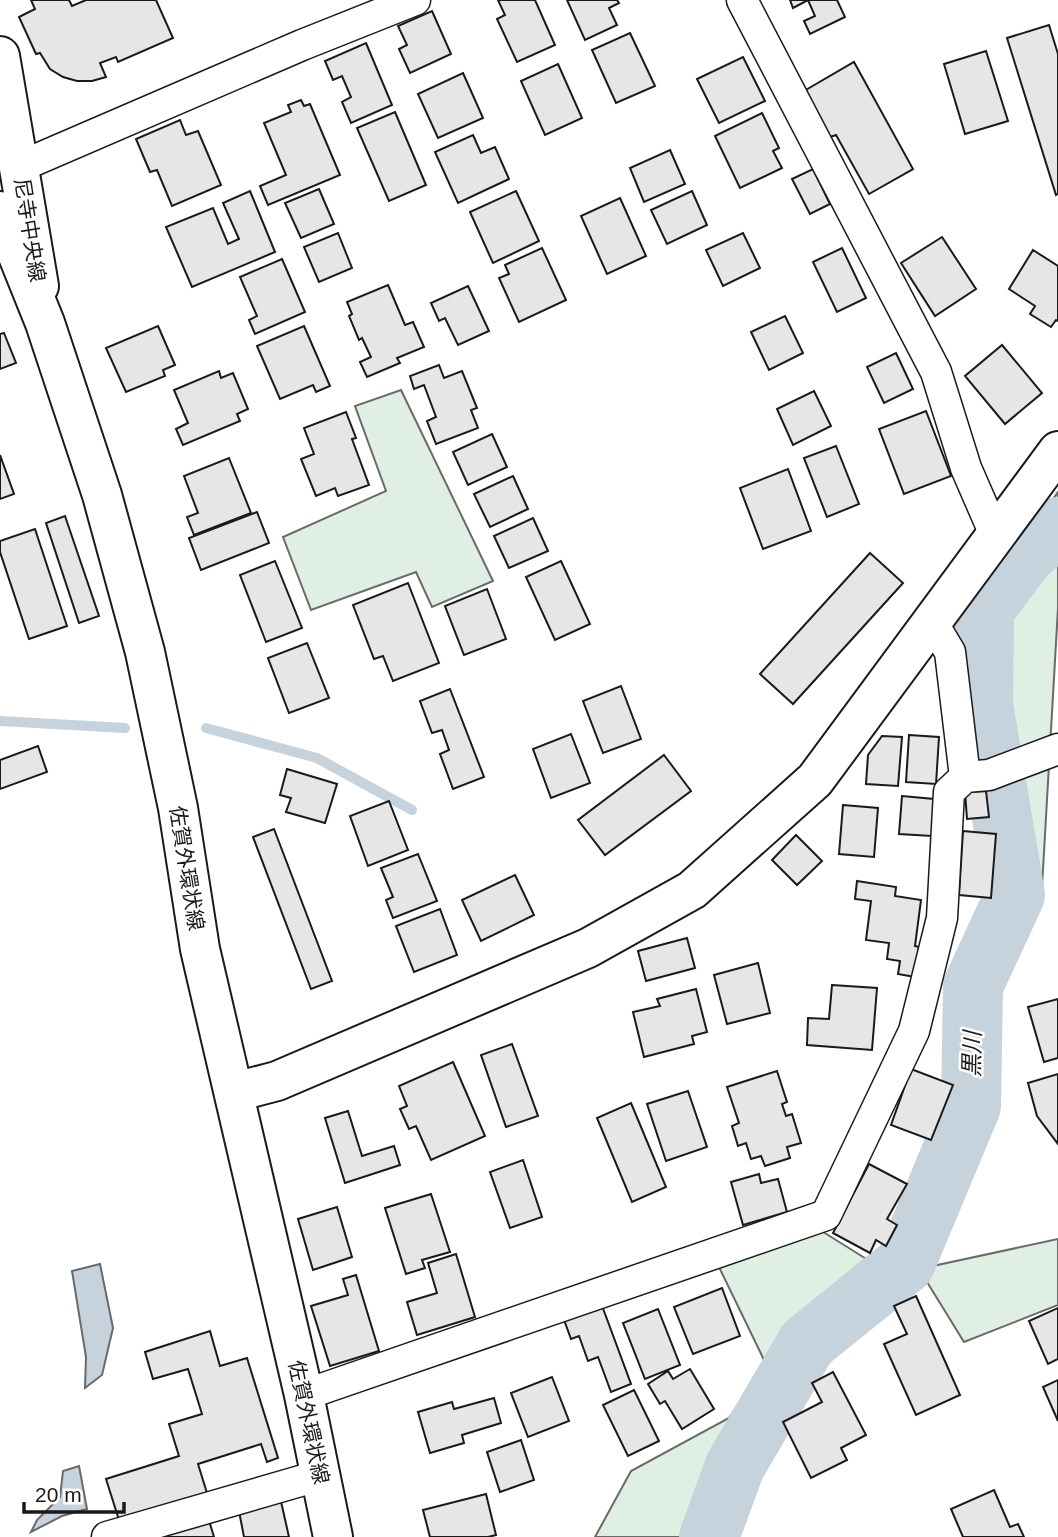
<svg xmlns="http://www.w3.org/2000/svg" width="1058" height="1537" viewBox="0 0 1058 1537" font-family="Helvetica,'Noto Sans JP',sans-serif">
<rect width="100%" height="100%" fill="#fff"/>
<g fill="#e0efe3" stroke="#6a6a6a" stroke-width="2">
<path d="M401,390L493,581L432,607L416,572L311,610L283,537L386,491L355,406Z"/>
<path d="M1058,492V608L1042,887L1023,902L1008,886L989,783L973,719L978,604Z"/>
<path d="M812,1225L876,1265L799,1328L722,1468L696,1537H595L631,1471L729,1418L766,1364L718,1265Z"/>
<path d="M1058,1239V1305L964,1342L919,1269Z"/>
</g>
<g fill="#c6d2dc" stroke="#6a6a6a" stroke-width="2">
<path d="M100,1264L113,1328L102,1375L85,1388L86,1357L72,1271Z"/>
<path d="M79,1466L87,1509L62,1516L31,1532L37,1520L60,1497L63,1471Z"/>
</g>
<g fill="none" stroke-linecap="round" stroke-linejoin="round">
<g stroke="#c6d2dc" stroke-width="10">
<path d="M0,721L125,728"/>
<path d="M206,728L317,758L412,810"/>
</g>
<path stroke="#c6d2dc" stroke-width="60" d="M709,1537L735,1466L807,1343L905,1264L971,1106L973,986L1015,895L983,705L984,610L1025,555L1058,527"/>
</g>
<g fill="#e6e6e6" stroke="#1a1a1a" stroke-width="2">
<path d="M31,0H69L72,6L86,0H156L173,38L118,62L116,57L100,63L106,77L92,81H77L63,77L50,69L40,53L36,54L19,17L35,9Z"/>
<path d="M498,0H535L555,45L517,62L497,19L505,15Z"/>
<path d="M567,0H617L619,3L609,8L617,25L585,40Z"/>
<path d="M790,0H837L845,17L810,34L804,21L815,16L808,0L793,8Z"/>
<path d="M432,11L451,54L410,73L399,49L407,45L398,26Z"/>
<path d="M1049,25L1058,54V194L1056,195L1007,38Z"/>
<path d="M630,33L655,86L616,103L592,50Z"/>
<path d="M366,43L392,105L351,123L342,102L351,97L342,76L333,80L325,61Z"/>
<path d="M986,51L1008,121L965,134L944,64Z"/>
<path d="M743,57L765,101L719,123L697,79Z"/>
<path d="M854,62L913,169L869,194L836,135L830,137L804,91Z"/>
<path d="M558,64L582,118L545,135L521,81Z"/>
<path d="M463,73L483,118L438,138L418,94Z"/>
<path d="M301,100L304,106L310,104L340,175L268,205L260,186L286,175L264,123L291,112L288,105Z"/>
<path d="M395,112L426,185L389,201L357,128Z"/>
<path d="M762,113L779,148L773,151L782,168L740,188L715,136Z"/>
<path d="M180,120L186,135L198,131L221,185L172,206L157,170L150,172L136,139Z"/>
<path d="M473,135L481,153L495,147L509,179L458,203L435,152Z"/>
<path d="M670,150L685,184L644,202L630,168Z"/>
<path d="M813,169L830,204L810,214L792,179Z"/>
<path d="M319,189L334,224L301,238L285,203Z"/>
<path d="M250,191L275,252L192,287L166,227L213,208L228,244L239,239L223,203Z"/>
<path d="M516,191L539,241L493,263L470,212Z"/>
<path d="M692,191L707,225L667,244L651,210Z"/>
<path d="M620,198L646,256L607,274L581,216Z"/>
<path d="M338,233L352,268L319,282L304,247Z"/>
<path d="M743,233L760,268L723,286L706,250Z"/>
<path d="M942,237L976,289L935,316L901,263Z"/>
<path d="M542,248L566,300L519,322L499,278L509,274L505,265Z"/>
<path d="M842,248L866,298L837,312L813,262Z"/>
<path d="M1033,250L1058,266V321L1056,320L1051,327L1030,314L1035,306L1009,289Z"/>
<path d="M282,259L305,312L255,334L249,320L257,316L240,277Z"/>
<path d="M388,285L405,325L413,322L424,347L397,358L400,363L367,377L360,362L371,357L362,338L359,340L349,316L352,314L347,302Z"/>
<path d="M468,286L489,331L458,345L445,318L439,321L431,303Z"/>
<path d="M785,316L803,353L769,370L751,332Z"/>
<path d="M158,326L175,365L163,370L165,376L126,392L106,348Z"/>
<path d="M304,326L330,386L316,392L313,385L280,399L257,346Z"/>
<path d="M4,333L16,363L0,369V334Z"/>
<path d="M1002,345L1042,393L1005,424L965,376Z"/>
<path d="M896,353L913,389L884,403L867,367Z"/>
<path d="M439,365L444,378L462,371L477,408L471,410L478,428L436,444L427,421L436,417L424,385L414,389L410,376Z"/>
<path d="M219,371L221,378L233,373L248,409L237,414L240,421L183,445L176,429L188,423L174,390Z"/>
<path d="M814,391L831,426L793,445L777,409Z"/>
<path d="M926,411L951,476L904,494L879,429Z"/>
<path d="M346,412L356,438L352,439L369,485L338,496L335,488L316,496L301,459L314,454L304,428Z"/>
<path d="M492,434L507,467L468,485L453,452Z"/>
<path d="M836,446L859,504L827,517L804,458Z"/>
<path d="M0,455L14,494L0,499Z"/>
<path d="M229,458L251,513L194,535L187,517L198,513L184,476Z"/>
<path d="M788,469L811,531L763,549L740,488Z"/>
<path d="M513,476L528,509L490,527L474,494Z"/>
<path d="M257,512L269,543L201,570L189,538Z"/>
<path d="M65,516L99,616L79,623L46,523Z"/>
<path d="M533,518L548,551L509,568L494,536Z"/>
<path d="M35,529L67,626L29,639L0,552V541Z"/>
<path d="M870,553L903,583L793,704L760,674Z"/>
<path d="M275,561L302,628L266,642L240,575Z"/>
<path d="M561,561L590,624L555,640L526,577Z"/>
<path d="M408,583L439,663L393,681L383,656L374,659L353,605Z"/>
<path d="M487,589L506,639L464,655L445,606Z"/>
<path d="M307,643L329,698L289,713L268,658Z"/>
<path d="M621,686L641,739L603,753L583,701Z"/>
<path d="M450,689L484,777L453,789L440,754L449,750L442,730L432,733L420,701Z"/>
<path d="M571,734L590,783L551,798L533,749Z"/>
<path d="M909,735L939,737L936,784L906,782Z"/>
<path d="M882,736L902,737L898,786L866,784L868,755Z"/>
<path d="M38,746L47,772L0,789V760Z"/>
<path d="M664,755L691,791L605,855L578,820Z"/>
<path d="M287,769L337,784L325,823L286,812L291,798L280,795Z"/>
<path d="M986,791L989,817L967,819L965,792Z"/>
<path d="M902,796L934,799L932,836L899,834Z"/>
<path d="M389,801L408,850L368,866L350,816Z"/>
<path d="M843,805L878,808L874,857L839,854Z"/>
<path d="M274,829L332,981L311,989L253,837Z"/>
<path d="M963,831L996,834L991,898L959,895Z"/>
<path d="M796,835L822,861L797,885L772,860Z"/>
<path d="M418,854L437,901L393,918L386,900L393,897L381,868Z"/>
<path d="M515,875L534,915L481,941L462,900Z"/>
<path d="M857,881L896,887L895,896L921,900L915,946L919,947L915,977L898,974L900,961L887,959L889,943L866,940L871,901L855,899Z"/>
<path d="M440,909L457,955L414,972L396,926Z"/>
<path d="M687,938L695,968L646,981L638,951Z"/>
<path d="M758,963L770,1013L727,1024L714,975Z"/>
<path d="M832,985L877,988L872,1050L807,1045L808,1018L829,1019Z"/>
<path d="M696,989L707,1032L692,1036L694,1044L644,1057L633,1012L660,1006L657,999Z"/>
<path d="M1058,999V1058L1044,1062L1028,1007Z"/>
<path d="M512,1044L538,1116L506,1127L481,1055Z"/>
<path d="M453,1062L485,1136L431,1160L416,1126L409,1129L400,1109L407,1106L399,1086Z"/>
<path d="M911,1069L953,1085L931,1140L891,1125Z"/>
<path d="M777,1071L787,1102L782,1104L786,1116L792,1114L801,1143L787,1147L790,1158L765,1166L761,1156L751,1159L746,1143L738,1146L732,1126L739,1123L727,1087Z"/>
<path d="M1058,1074V1144L1037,1116L1028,1083Z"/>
<path d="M688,1091L707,1147L666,1161L647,1104Z"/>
<path d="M631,1103L666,1187L632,1202L597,1118Z"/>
<path d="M348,1111L362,1156L394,1146L400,1165L345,1183L325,1118Z"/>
<path d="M523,1160L542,1217L510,1228L490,1172Z"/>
<path d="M869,1164L907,1184L887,1219L897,1225L886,1246L876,1240L870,1253L833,1233Z"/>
<path d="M759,1174L761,1183L778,1179L787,1212L743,1225L731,1182Z"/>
<path d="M431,1194L450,1252L422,1260L425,1268L406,1274L385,1208Z"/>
<path d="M337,1207L352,1257L313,1270L298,1219Z"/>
<path d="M456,1254L475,1317L417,1335L407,1302L437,1293L428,1263Z"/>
<path d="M356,1275L379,1351L330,1366L311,1306L348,1295L343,1279Z"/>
<path d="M722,1288L740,1336L693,1354L674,1307Z"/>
<path d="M916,1296L960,1395L916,1415L884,1344L907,1334L894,1306Z"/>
<path d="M601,1303L631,1384L611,1392L598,1357L588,1361L579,1336L571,1339L563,1317Z"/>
<path d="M1058,1308V1359L1048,1364L1029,1321Z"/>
<path d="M658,1309L680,1365L645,1379L623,1323Z"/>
<path d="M210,1331L220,1366L247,1358L278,1458L267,1462L261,1444L198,1464L207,1493L119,1520L106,1479L179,1456L169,1424L202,1414L188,1369L153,1379L145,1352Z"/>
<path d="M690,1369L714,1409L682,1429L665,1401L660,1404L648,1384L668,1371L673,1379Z"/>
<path d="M833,1372L866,1435L841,1448L847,1460L811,1478L783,1422L822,1402L812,1383Z"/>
<path d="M552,1377L569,1421L528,1437L511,1393Z"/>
<path d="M1058,1380V1421L1043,1387Z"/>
<path d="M634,1390L659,1441L628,1456L603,1405Z"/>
<path d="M494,1398L501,1423L462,1435L464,1443L430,1453L418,1412L452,1402L454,1409Z"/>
<path d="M521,1440L534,1480L500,1492L487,1452Z"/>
<path d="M994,1490L1010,1527L1018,1524L1024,1537H963L951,1509Z"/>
<path d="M486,1494L496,1535L488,1537H430L423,1510Z"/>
<path d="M280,1497L289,1537H244L238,1506Z"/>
<path d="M208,1517L214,1537H142Z"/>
</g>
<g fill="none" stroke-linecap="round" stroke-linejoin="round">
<g stroke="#1a1a1a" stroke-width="33">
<g id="street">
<path d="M742,0L936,372L966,468L996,537"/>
<path d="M19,167L302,45L415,0"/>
<path d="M932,622L950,652L965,777"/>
<path d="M304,1395L826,1215L914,1031L942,918L949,792L965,777L989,775L1058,749"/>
<path d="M107,1537L321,1475"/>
</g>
</g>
<g stroke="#1a1a1a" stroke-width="42">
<g id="secondary">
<path d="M0,56L39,286"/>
<path d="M235,1092L277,1081L588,948L692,890L815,780L1058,451"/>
</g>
</g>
<g stroke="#1a1a1a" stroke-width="42">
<path id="primary" d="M0,211L45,323L102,495L145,652L178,808L200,949L304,1395L333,1537"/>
</g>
<use href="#street" stroke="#fff" stroke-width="30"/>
<use href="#secondary" stroke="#fff" stroke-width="38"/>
<use href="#primary" stroke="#fff" stroke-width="38"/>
</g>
<g text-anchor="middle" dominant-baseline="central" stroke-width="5" stroke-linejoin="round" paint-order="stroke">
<g font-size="21" fill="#1a1a1a" stroke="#fff">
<text transform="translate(30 230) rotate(81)">尼寺中央線</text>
<text transform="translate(187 868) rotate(81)">佐賀外環状線</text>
<text transform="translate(309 1422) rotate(78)">佐賀外環状線</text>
</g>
<g font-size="23" font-style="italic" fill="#1a1a1a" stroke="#fff">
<text transform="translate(972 1054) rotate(-89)">黒川</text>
</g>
</g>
<path d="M24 1502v10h100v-10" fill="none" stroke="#1a1a1a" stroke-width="3.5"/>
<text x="35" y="1502" font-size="21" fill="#1a1a1a" stroke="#ffffff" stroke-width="5" paint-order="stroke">20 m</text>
</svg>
